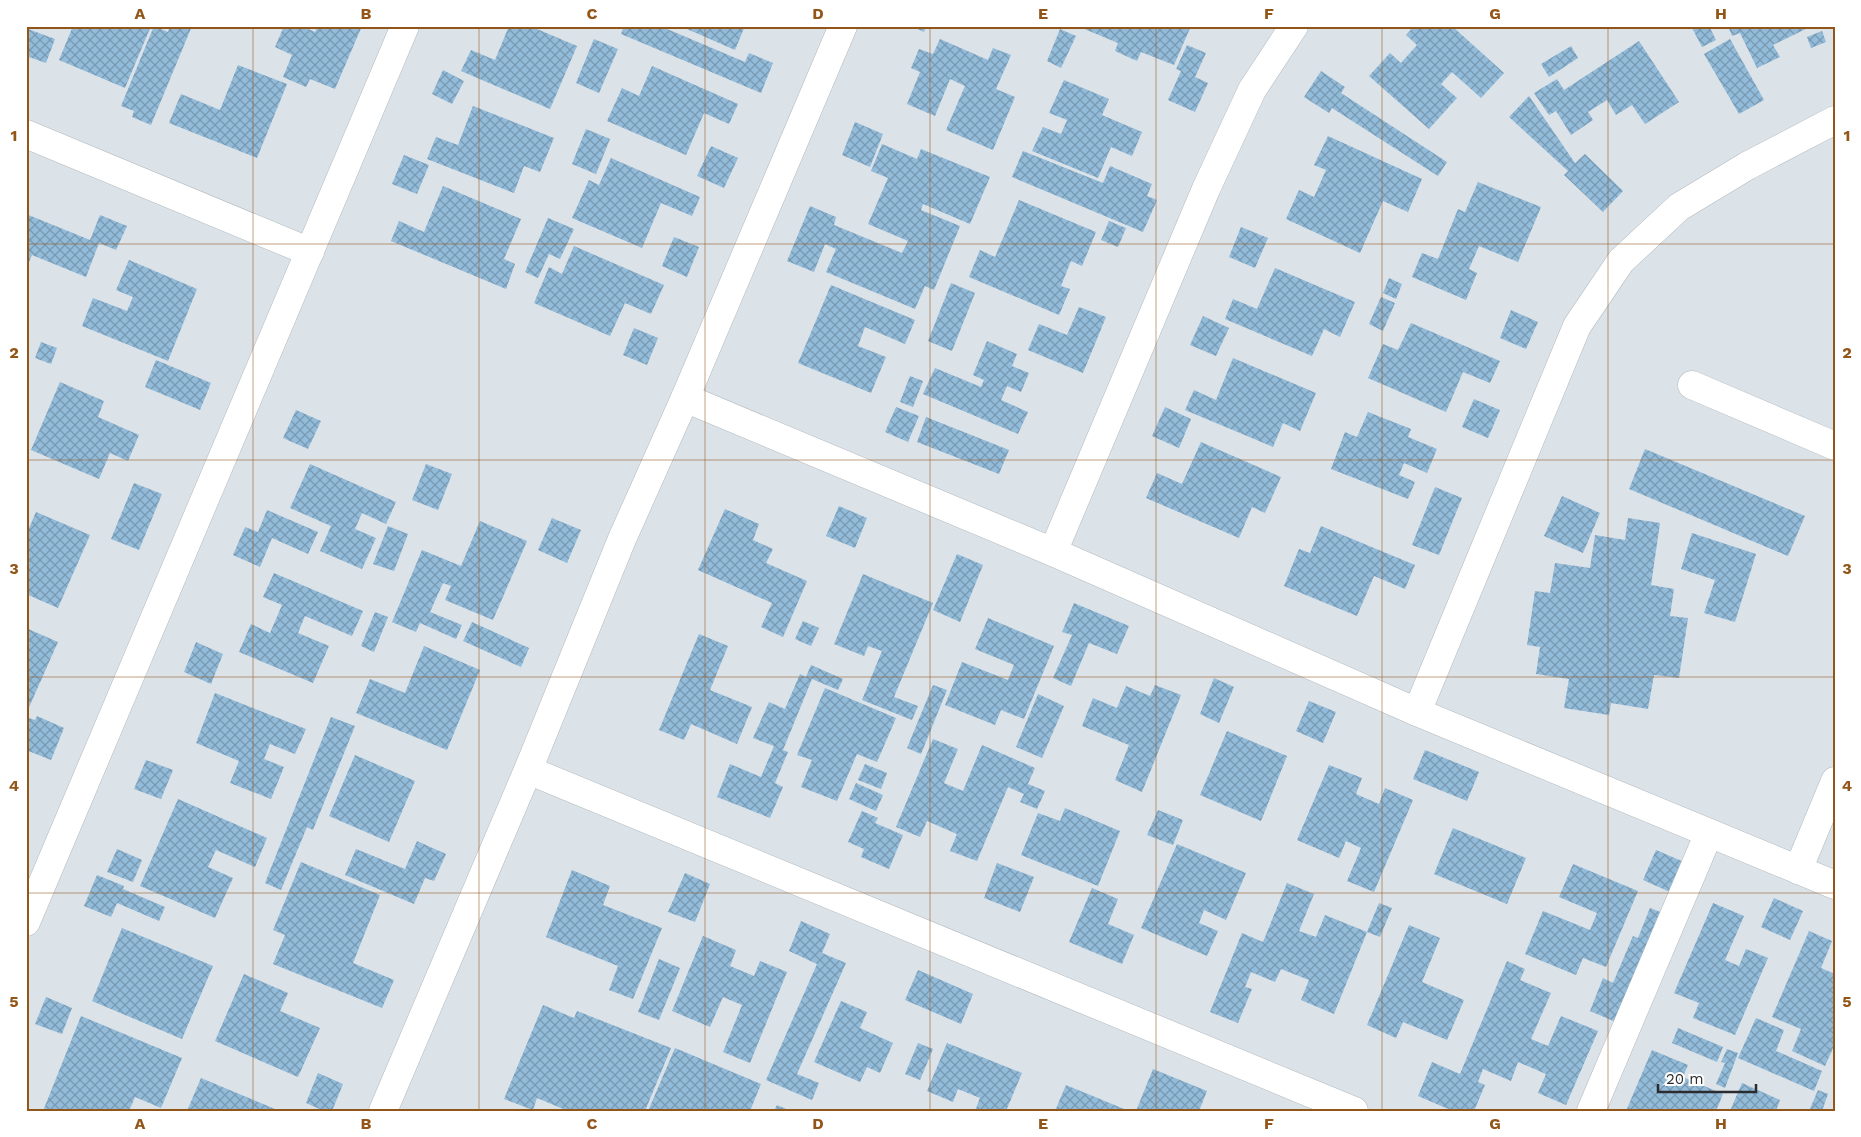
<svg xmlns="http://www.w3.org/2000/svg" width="1861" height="1137" viewBox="0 0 1861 1137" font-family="'Work Sans',sans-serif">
<defs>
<pattern id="building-cross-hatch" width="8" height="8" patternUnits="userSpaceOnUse" patternTransform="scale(1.25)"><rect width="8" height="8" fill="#93bcdb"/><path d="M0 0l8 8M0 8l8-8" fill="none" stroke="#7899b2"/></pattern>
</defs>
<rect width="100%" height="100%" fill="#dbe2e8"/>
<g fill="url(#building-cross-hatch)">
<path d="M73,26H151L125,88L59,60Z"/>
<path d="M154,26L168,32L170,26H192L151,125L132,117L134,111L121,106Z"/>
<path d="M284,26H302L315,32L318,26H362L335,89L310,79L306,87L283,77L292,55L275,47Z"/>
<path d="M509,26H530L577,46L550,109L461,71L471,50L495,60Z"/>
<path d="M624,26H660L745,62L749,53L773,63L761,93L621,34Z"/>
<path d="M680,26H745L735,50Z"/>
<path d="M911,26H926L924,32Z"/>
<path d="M1083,26H1191L1174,65L1141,52L1137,61L1115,51L1118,43L1082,28Z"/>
<path d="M1414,26H1452L1504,73L1481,98L1452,72L1441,84L1457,98L1429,129L1369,76L1390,53L1401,63L1417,45L1406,35Z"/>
<path d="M1691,26H1709L1716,40L1702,47Z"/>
<path d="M1728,26H1812L1773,45L1780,57L1757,68L1740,33L1732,36Z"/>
<path d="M28,29L55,39L46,63L26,56Z"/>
<path d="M1060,29L1076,36L1061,68L1047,61Z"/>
<path d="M1822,31L1826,42L1811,48L1807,37Z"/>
<path d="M594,39L618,49L599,93L576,83Z"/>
<path d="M940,39L988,60L993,48L1011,55L996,89L1015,97L993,150L946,130L965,86L950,79L935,116L907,104L920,72L911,68L919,49L933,54Z"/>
<path d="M1730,39L1764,100L1739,114L1704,54Z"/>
<path d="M1639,41L1679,102L1645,124L1632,105L1616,115L1607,100L1588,112L1593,120L1571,135L1556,111L1549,115L1534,93L1557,79L1564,90Z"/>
<path d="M1187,45L1206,53L1195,77L1208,83L1195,112L1168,100L1181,71L1176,69Z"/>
<path d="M1571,46L1578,58L1549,77L1541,64Z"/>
<path d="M238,65L287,84L257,158L169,123L181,94L220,110Z"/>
<path d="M652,66L738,104L729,124L704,113L686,155L607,121L622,88L639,96Z"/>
<path d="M443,70L464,81L452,104L432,94Z"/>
<path d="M1321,71L1345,87L1341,93L1447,162L1438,176L1332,108L1329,113L1304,97Z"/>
<path d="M1064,80L1109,99L1102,115L1142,132L1132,156L1111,147L1098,178L1032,151L1043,127L1061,134L1067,120L1049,113Z"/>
<path d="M1529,96L1575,163L1585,154L1623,191L1603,212L1564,175L1568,171L1509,117Z"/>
<path d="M473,106L554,138L540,172L524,166L514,193L427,159L436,137L458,145Z"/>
<path d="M855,122L883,134L870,167L842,155Z"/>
<path d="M586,129L610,139L596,174L572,164Z"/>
<path d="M1328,136L1422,179L1408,212L1383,201L1360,253L1286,219L1299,190L1314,197L1326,170L1314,165Z"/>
<path d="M882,144L917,159L921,149L990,177L970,224L923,204L921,210L960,226L934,290L925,286L915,309L826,272L836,249L825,244L814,272L787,261L810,206L836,217L834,225L902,253L908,241L868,224L888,178L871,171Z"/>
<path d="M711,146L738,158L724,188L697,176Z"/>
<path d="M1023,151L1103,183L1110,166L1152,184L1147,196L1157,200L1143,232L1012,177Z"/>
<path d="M404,155L429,165L417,194L392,184Z"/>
<path d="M611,158L700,197L692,216L661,203L642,248L572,218L589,180L599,185Z"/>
<path d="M1478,182L1541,207L1518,262L1479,246L1469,269L1477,273L1466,300L1412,277L1422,253L1438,259L1458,209L1465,212Z"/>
<path d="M443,186L521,219L504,259L515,264L506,289L391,241L399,221L424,232Z"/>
<path d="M1019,200L1096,232L1082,266L1071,261L1061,286L1070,289L1059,315L969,277L980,250L995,257Z"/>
<path d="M26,214L90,240L100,215L127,226L116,250L99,243L86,277L32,255L26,269Z"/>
<path d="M548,218L574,229L560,259L549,254L538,278L525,272Z"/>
<path d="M1109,221L1126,228L1118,247L1101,240Z"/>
<path d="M1241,227L1268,238L1255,268L1229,257Z"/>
<path d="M674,237L699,247L687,277L662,266Z"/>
<path d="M574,246L664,285L651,314L625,303L610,336L534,303L549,267L562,274Z"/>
<path d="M129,260L197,289L168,361L82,326L93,298L127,311L133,297L116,290Z"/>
<path d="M1275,268L1355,302L1340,337L1324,329L1312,356L1225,319L1233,299L1257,309Z"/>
<path d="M1389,278L1402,284L1396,299L1383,293Z"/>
<path d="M951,283L975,293L952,351L928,341Z"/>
<path d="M831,285L915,320L905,344L865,327L858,346L886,357L871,393L798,363Z"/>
<path d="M1381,297L1395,303L1383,331L1369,324Z"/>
<path d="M1079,307L1106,317L1083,373L1028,350L1039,324L1067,335Z"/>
<path d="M1511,310L1538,322L1526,349L1500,338Z"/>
<path d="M1203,316L1229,328L1216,356L1190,345Z"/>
<path d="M1411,323L1500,361L1490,383L1463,372L1446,412L1368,378L1383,344L1398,350Z"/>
<path d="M634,328L658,338L647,365L623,355Z"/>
<path d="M987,341L1017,354L1012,366L1029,373L1021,392L1007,386L1001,400L1028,412L1018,434L923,394L935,368L981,387L984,380L973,375Z"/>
<path d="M41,342L57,348L51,364L35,358Z"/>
<path d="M1233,358L1316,393L1300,431L1283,423L1273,447L1185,410L1194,390L1216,400Z"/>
<path d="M156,360L211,383L200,410L145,387Z"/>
<path d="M910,376L923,381L913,407L900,402Z"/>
<path d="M60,382L104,401L98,417L139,435L128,461L110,453L99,479L31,450Z"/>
<path d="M1474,399L1500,410L1488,438L1462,427Z"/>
<path d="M896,407L919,416L908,442L885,432Z"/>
<path d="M1165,407L1191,419L1179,448L1152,436Z"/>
<path d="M296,410L321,421L308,449L283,438Z"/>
<path d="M1368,412L1411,429L1408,437L1437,449L1427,473L1404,463L1399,475L1415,482L1408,499L1331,469L1345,432L1357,437Z"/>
<path d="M926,417L1009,450L999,474L917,442Z"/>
<path d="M1201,442L1281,477L1265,513L1252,507L1239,538L1146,498L1157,473L1182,484Z"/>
<path d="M1645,449L1805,516L1788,556L1629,489Z"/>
<path d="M310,464L396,502L386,524L362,513L355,529L376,538L362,569L320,551L331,526L290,508Z"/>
<path d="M426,464L452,474L438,510L412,500Z"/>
<path d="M134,483L162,494L139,550L111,539Z"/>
<path d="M1435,487L1462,498L1439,555L1412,545Z"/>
<path d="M1562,496L1600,513L1583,553L1544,536Z"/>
<path d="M839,506L867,518L855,548L826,536Z"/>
<path d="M725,509L759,524L753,540L773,549L766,563L807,581L783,637L761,627L772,603L698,570Z"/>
<path d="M267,510L318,532L308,554L272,538L260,567L233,555L245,527L258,532Z"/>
<path d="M36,512L90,535L58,608L26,594V535Z"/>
<path d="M552,518L581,530L567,563L538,550Z"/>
<path d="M1628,518L1660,523L1651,585L1674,589L1670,616L1688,618L1679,678L1654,675L1648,709L1611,703L1609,715L1564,708L1569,679L1536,674L1540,647L1527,645L1535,591L1550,593L1555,563L1590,568L1595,535L1625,540Z"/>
<path d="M480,521L527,541L493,620L445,600L451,586L443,583L430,612L462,625L456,639L420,623L416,632L392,622L422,550L461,566Z"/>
<path d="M388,526L408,534L394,571L373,564Z"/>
<path d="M1321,526L1415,565L1405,589L1374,576L1357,616L1284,586L1299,549L1310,553Z"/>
<path d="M1692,533L1756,554L1735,622L1704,613L1715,580L1681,569Z"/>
<path d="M957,554L983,565L960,622L933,610Z"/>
<path d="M274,573L363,611L352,636L305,616L298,633L329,646L313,683L239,652L251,624L270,633L282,605L263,597Z"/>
<path d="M863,574L933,603L894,697L918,706L912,720L862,700L882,651L868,646L864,656L834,644Z"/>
<path d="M1074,603L1129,626L1117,654L1089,643L1071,686L1053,678L1072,635L1062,632Z"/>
<path d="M375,612L388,617L374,652L361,646Z"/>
<path d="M988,618L1054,646L1024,719L1001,710L995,725L945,705L962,662L1008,680L1014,665L975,649Z"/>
<path d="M803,621L819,628L811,646L795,639Z"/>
<path d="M472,622L529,648L521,667L463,641Z"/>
<path d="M26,628L58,642L26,714Z"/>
<path d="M699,634L728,646L710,690L752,707L737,744L691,724L684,740L659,730Z"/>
<path d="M196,642L223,654L211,684L184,672Z"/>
<path d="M424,646L480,670L447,750L356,713L370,679L405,693Z"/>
<path d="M811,665L843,679L838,690L812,679L783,750L788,752L775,783L783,787L770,818L717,797L730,764L761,777L774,746L753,738L769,702L785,709L800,674L806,677Z"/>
<path d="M1214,678L1234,687L1219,723L1200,714Z"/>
<path d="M933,685L947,690L921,754L907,748Z"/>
<path d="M1155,685L1181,695L1142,792L1115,780L1129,745L1082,726L1093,698L1117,708L1126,686L1150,696Z"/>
<path d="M825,688L896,718L877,762L857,754L837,801L801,787L812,760L797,755Z"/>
<path d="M215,693L306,729L295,754L270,744L264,759L284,767L271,799L230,783L239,761L196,743Z"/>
<path d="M1038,694L1064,706L1042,758L1016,747Z"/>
<path d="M1309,701L1336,712L1323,743L1296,731Z"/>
<path d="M37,716L64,728L51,760L26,750V717L35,720Z"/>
<path d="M331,717L355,726L313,830L307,827L281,890L265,883Z"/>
<path d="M1227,731L1287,756L1261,821L1200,795Z"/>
<path d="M933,739L958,749L944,783L963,791L982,745L1035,768L1028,784L1045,791L1037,809L1020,802L1024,794L1008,787L977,861L950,851L957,834L927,821L920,837L896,827Z"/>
<path d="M1425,750L1479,772L1467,801L1413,779Z"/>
<path d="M355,755L415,781L389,842L329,816Z"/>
<path d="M146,760L173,770L161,799L134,789Z"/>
<path d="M865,764L887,773L881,789L858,780Z"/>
<path d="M1329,765L1362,778L1356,794L1379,804L1385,788L1413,800L1374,892L1347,881L1361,848L1346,841L1339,858L1297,840Z"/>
<path d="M856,783L883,795L876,811L849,799Z"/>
<path d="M178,799L267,838L255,867L216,850L208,867L233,878L215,918L140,886Z"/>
<path d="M1065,808L1120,831L1098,886L1021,855L1038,813L1060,821Z"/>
<path d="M1158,810L1183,820L1173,845L1147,835Z"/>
<path d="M862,811L878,818L875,823L903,835L889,869L861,857L864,849L848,842Z"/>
<path d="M1453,828L1526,858L1507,904L1434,874Z"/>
<path d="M417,841L446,854L434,881L425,878L414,904L345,875L356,849L405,869Z"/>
<path d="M1177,844L1246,873L1226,920L1204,910L1199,923L1218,931L1207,956L1141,928Z"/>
<path d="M117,849L142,860L133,882L107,872Z"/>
<path d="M1656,850L1684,862L1670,892L1643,880Z"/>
<path d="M301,862L380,895L353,963L394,980L382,1008L273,964L285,935L273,930Z"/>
<path d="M997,863L1034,877L1020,912L984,898Z"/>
<path d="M1573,864L1638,891L1606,967L1583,958L1576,975L1525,954L1543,911L1590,930L1597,913L1559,897Z"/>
<path d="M572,870L610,886L603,905L662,928L633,999L609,990L618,966L546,937Z"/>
<path d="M685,873L710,884L695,922L668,912Z"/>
<path d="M97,875L124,886L123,889L165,907L159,921L117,903L111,917L84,906Z"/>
<path d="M1287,883L1314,894L1299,931L1316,937L1325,915L1367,932L1334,1014L1301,1000L1309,980L1281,969L1275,982L1251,972L1245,987L1252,989L1238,1023L1210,1012L1242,933L1263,942Z"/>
<path d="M1092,888L1118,899L1108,924L1134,935L1122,964L1069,942Z"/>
<path d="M1774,898L1803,911L1790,940L1761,927Z"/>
<path d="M1379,903L1392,908L1380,937L1367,932Z"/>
<path d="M1713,903L1744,916L1725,960L1739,966L1746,949L1768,958L1735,1035L1693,1018L1699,1003L1674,993Z"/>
<path d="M1650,908L1663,913L1618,1023L1590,1011L1603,978L1613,983L1633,936L1638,938Z"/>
<path d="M801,921L830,934L822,953L846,963L797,1074L819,1083L812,1100L766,1080L817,964L789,951Z"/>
<path d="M1409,925L1440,938L1422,982L1464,1000L1447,1040L1403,1022L1396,1038L1367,1025Z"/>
<path d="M122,928L213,966L182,1039L92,1001Z"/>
<path d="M1809,931L1832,941L1821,968L1835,974V1044L1825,1066L1792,1051L1801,1029L1772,1017Z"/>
<path d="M703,936L736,950L730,966L754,976L760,961L787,972L750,1063L723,1052L742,1005L723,997L710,1027L672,1011Z"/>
<path d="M659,959L680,968L659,1020L638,1012Z"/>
<path d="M1507,961L1525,969L1520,980L1551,993L1531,1039L1548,1046L1561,1016L1598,1031L1566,1105L1538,1093L1546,1074L1518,1062L1511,1081L1483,1069L1478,1082L1485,1085L1474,1111H1453L1418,1096L1432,1062L1460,1074Z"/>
<path d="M918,970L973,994L961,1024L905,1000Z"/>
<path d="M244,974L288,993L280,1011L320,1028L298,1077L215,1041Z"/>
<path d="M46,997L72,1008L62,1034L35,1024Z"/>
<path d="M841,1001L867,1012L860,1028L893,1043L880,1073L867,1067L860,1082L814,1062Z"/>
<path d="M543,1005L574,1018L577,1011L671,1048L645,1111H568L537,1098L533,1110L504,1099Z"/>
<path d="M81,1016L182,1058L161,1108L135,1097L129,1111H43Z"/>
<path d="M1756,1018L1784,1030L1776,1051L1822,1071L1814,1091L1738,1058Z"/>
<path d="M1678,1028L1723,1047L1717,1062L1672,1043Z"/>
<path d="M918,1043L933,1049L920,1080L905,1074Z"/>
<path d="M947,1043L1022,1073L1006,1111H975L980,1098L958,1089L953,1102L927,1091Z"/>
<path d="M675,1048L761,1084L750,1111H648Z"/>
<path d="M1727,1049L1738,1053L1725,1088L1716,1084L1725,1063L1721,1062Z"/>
<path d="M1652,1050L1688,1065L1683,1077L1723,1094L1716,1111H1626Z"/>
<path d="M1153,1069L1207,1091L1199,1111H1136Z"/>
<path d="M318,1073L343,1084L332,1111H324L306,1103Z"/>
<path d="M201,1078L280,1111H187Z"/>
<path d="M1742,1083L1780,1100L1776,1111H1730Z"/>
<path d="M1066,1085L1129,1111H1055Z"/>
<path d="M1818,1090L1828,1094L1822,1111H1809Z"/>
<path d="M777,1105L791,1111H774Z"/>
</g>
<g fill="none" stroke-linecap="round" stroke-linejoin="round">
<g stroke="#b3babf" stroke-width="29">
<g id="minor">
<path d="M26,134L310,252"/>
<path d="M1692,385L1835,446"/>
<path d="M685,398L1053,552L1417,712L1835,885"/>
<path d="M1053,552L1206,189L1252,90L1294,26"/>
<path d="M1417,712L1577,326L1621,261L1679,207L1747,166L1835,120"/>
<path d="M528,770L1354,1111"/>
<path d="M1798,870L1835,781"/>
<path d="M26,922L405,26"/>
<path d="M383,1111L528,770L622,539L685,398L843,26"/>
<path d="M1591,1111L1709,833"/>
</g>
</g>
<use href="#minor" stroke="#fff" stroke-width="28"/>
</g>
<path fill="none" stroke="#935619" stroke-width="1" stroke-opacity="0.55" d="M253,26V1111M479,26V1111M705,26V1111M930,26V1111M1156,26V1111M1382,26V1111M1608,26V1111M26,244H1835M26,460H1835M26,677H1835M26,893H1835"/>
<rect width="1861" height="1137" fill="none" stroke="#ffffff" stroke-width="55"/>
<path d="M1658 1084v8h98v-8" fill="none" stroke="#2a2c2f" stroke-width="2.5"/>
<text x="1666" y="1084" font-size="15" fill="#2a2c2f" stroke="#ffffff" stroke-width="4" paint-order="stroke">20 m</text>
<rect x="28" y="28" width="1806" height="1082" fill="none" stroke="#935619" stroke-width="2"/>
<g font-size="16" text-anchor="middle" font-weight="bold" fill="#935619">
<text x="140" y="19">A</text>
<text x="366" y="19">B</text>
<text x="592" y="19">C</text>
<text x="818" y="19">D</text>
<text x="1043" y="19">E</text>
<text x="1269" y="19">F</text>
<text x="1495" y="19">G</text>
<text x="1721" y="19">H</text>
<text x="14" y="141">1</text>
<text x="1847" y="141">1</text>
<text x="14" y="358">2</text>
<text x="1847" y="358">2</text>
<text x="14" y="574">3</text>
<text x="1847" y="574">3</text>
<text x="14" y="791">4</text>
<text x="1847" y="791">4</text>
<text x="14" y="1007">5</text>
<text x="1847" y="1007">5</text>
<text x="140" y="1129">A</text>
<text x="366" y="1129">B</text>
<text x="592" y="1129">C</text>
<text x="818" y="1129">D</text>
<text x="1043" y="1129">E</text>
<text x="1269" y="1129">F</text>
<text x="1495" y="1129">G</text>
<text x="1721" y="1129">H</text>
</g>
</svg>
